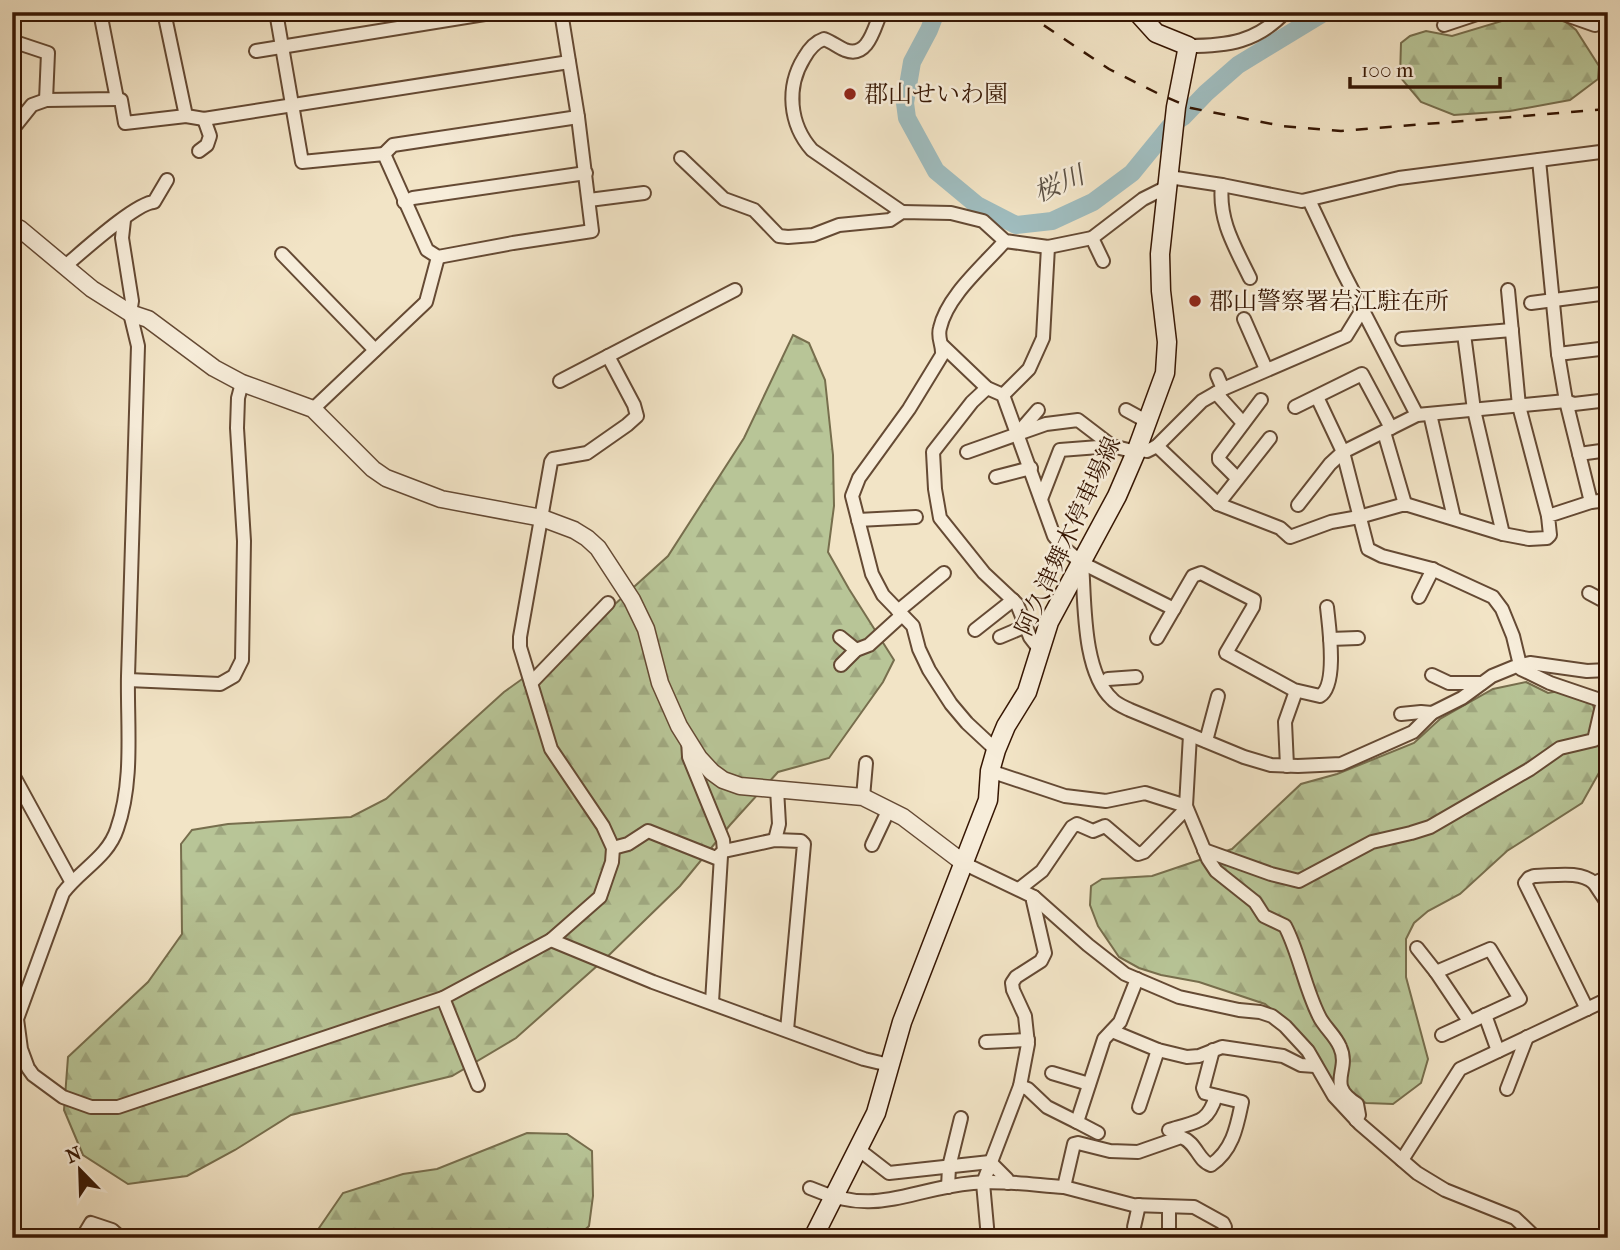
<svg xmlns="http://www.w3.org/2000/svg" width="1620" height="1250" viewBox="0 0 1620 1250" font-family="'IM FELL French Canon','Noto Serif JP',serif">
<defs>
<pattern id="forest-firs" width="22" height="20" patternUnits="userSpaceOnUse" patternTransform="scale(1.75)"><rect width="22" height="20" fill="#b8c597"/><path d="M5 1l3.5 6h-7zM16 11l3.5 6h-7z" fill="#9fa880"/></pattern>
</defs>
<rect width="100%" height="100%" fill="#f2e4c6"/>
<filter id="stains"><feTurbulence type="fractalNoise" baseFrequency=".00286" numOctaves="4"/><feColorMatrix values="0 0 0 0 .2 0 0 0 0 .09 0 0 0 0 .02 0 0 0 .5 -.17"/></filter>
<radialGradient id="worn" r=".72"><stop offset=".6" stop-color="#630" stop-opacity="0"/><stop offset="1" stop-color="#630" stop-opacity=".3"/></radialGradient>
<g fill="url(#forest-firs)" stroke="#776e4d" stroke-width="2">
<path d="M1532,12L1561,18L1576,30L1599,66L1598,79L1570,100L1510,111L1454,115L1421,102L1400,77L1401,43L1410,36L1426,31L1452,36Z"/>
<path d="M793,335L809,343L825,380L833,455L834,506L828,552L849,589L894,660L883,682L829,758L778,772L730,825L680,886L606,958L516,1038L452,1076L291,1115L235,1150L187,1176L128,1184L83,1155L64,1110L68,1057L148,982L182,934L181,844L192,830L228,824L351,817L386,799L504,692L571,644L668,556L744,438Z"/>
<path d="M1526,682L1548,693L1571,689L1592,701L1602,740L1600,771L1582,803L1507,851L1460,894L1428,911L1414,923L1406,939V977L1428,1059L1421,1083L1393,1104L1366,1103L1349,1096L1334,1084L1311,1047L1282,1018L1265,1004L1199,982L1161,975L1139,968L1119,957L1098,926L1090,905L1091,886L1102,879L1152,876L1232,849L1301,784L1337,774L1414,743L1440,719L1493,689Z"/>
<path d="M527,1133L567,1134L592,1151L593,1196L589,1226L577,1238H317V1231L343,1193L403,1174L437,1169Z"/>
</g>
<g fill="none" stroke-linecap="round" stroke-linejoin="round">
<path stroke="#9fbcbe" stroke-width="18" d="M936,12L929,30L912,62L905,103L907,118L936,171L977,205L1016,225L1052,221L1093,202L1132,173L1172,124L1183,117L1206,93L1238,65L1325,12"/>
<g stroke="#654a34" stroke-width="16">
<g id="minor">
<path d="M164,12L186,116L204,119L569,62"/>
<path d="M276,12L302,162L384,154L427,250L438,257L513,243L592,231L578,117L561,12"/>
<path d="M881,12C874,28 868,59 845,50C838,47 832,42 824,39C815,42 809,49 804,58C786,87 789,124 812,150L902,212"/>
<path d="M1558,12L1595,25"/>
<path d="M1444,25L1483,12"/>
<path d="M12,41L48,53L46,100"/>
<path d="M1188,46C1228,46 1257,42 1285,12"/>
<path d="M256,51L497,12"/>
<path d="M117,99L121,100L125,123L186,116"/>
<path d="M12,130L32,105L46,100L117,99L100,12"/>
<path d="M199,151L207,145L210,136L204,119"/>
<path d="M384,154L393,145L578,117"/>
<path d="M681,158L724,199L754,210L779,236L788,237L813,235L839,225L890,220L902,212L951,213L983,221L1005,241L1048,247L1092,238L1143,199L1167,187"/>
<path d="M1539,160L1558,354L1566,401L1591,502"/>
<path d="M1169,177L1222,185L1302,201L1399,178L1608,151"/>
<path d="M1222,185C1218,220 1235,247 1250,278"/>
<path d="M589,200L644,193"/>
<path d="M1309,200L1343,272L1417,415"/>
<path d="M404,202L413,198L586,173"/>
<path d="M124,220L122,238L132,301L130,313L138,346C135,456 131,566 128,676C127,725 134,781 117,829C108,857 80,870 63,893L17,1019L21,1049L28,1068L33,1075L63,1097L91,1107H118L443,998L551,940L600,897L612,862L613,848L603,826L551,749L520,647V637L551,462L553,459L587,453L627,425L637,416L634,405L608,356"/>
<path d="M1092,238L1103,261"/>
<path d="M282,254L375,350"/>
<path d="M64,267C81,253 135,203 154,202L167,180"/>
<path d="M1508,290L1519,406L1548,516"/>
<path d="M1531,303L1608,293"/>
<path d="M1244,319L1266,369"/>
<path d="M1464,334L1474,410L1503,534"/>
<path d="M1402,339L1512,330"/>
<path d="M943,346L987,388L1003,395L1054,536L1065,549L1082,563C1085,601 1082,671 1112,699C1116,704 1124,707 1130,710L1244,757L1271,765L1298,766L1341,764L1413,732L1432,713L1462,698L1492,676L1514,667L1530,663L1587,671L1608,670"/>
<path d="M1558,354L1608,348"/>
<path d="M1217,375L1223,389"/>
<path d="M560,381L735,290"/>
<path d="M987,388L972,402L933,452L935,489L940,518L984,573L1017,604L1030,637L1040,650"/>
<path d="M1216,393L1243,423"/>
<path d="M1003,395L1029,369L1043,338L1048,247"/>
<path d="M1295,407L1362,374L1391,428"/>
<path d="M313,409L426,302L438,257"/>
<path d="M1126,410L1148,422"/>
<path d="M1430,414L1454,518"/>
<path d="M1384,432L1405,504"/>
<path d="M1018,433L1038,410"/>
<path d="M1157,446L1218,504L1280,528L1290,537L1331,522L1359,517L1405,504L1503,534L1529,539L1547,538L1550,535L1548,516L1591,502L1608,500"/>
<path d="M1137,449L1147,451L1157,446L1202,401L1223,389L1346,336L1362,310"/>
<path d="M967,452L1046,424L1078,420L1112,446L1136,452"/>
<path d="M1579,454L1608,450"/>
<path d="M996,477L1031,468"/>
<path d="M1237,478L1219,460V456L1261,400"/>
<path d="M1041,499L1060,450L1112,446"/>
<path d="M1218,504L1270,438"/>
<path d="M1298,505L1330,464L1343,452L1317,397"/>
<path d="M858,520L916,517"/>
<path d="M1082,563L1174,609"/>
<path d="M1589,593L1604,601L1608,607"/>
<path d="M1419,597L1433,569"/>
<path d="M898,611L944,573"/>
<path d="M975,630L1013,600"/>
<path d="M840,637L856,650"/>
<path d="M1000,637L1026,626"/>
<path d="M1157,638L1193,576L1201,573L1254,600L1253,607L1226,653L1294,690L1320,696C1338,685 1329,627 1327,607"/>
<path d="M1330,639L1358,638"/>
<path d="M841,665L856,650L869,645L902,615"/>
<path d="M1432,675L1449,683H1482"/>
<path d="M1108,679L1136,677"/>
<path d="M128,680L220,684L234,676L242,660L244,541L237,428L238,398L242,383"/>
<path d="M531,683L608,603"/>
<path d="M1401,714L1421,712L1432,713"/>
<path d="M688,740L689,757L723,840L724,851"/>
<path d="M1206,741L1218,696"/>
<path d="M996,750L967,723L951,704L929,670L919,649L913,626L883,595L872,574L852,496L859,478L909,409L942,355C943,345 937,338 940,328C947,296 983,266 1005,241"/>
<path d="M1287,766L1285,722L1296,691"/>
<path d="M990,771L1065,796L1106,801L1145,793L1186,806L1190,735"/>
<path d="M12,773L71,881"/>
<path d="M863,797L866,763"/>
<path d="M775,840L779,824L777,789"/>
<path d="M872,845L889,809"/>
<path d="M613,848L628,844L648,831L716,858L724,851L775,840L801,841L804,844L787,1030"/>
<path d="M1204,850L1271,874L1299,881L1372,842L1411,833L1430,827L1530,769L1560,748L1594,740L1603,701L1550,683L1521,669L1513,636L1502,609L1493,597L1432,569L1382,556L1368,549L1343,452L1417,415L1566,401L1574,404L1608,400"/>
<path d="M965,864L1034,897L1088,945L1125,974L1179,997L1239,1010L1260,1012L1272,1016L1285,1026L1308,1051L1334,1096L1360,1124L1417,1173L1445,1190L1515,1218L1536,1238"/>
<path d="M1608,877L1594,883L1608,904"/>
<path d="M1019,889L1042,871L1072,827L1077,824L1093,831L1105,826L1138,854L1144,852L1182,813L1186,806L1208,859L1216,871L1255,902L1264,916L1285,926L1287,930C1300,957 1305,988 1319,1016C1324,1027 1335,1035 1340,1047C1351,1071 1325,1084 1357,1104L1359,1115L1356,1120"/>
<path d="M551,940L653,982L864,1059L889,1065"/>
<path d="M1417,948L1436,972"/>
<path d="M443,998L478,1085"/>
<path d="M712,1002L721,856"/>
<path d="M1587,1009L1525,883L1529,878L1534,876C1553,876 1580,870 1594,883"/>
<path d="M1485,1015L1498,1051"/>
<path d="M1112,1031L1158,1050L1187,1057L1199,1056L1222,1047L1283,1056L1301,1065L1315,1066"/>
<path d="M1442,1035L1520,999L1490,949L1436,972L1469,1021"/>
<path d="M986,1042L1028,1040"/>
<path d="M1052,1073L1089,1084"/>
<path d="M1020,1086L1028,1089L1047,1107L1077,1122"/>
<path d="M1507,1089L1527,1037"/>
<path d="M1139,1107L1158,1050"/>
<path d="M1169,1130C1196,1121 1207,1125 1216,1096"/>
<path d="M1098,1133L1077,1122L1104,1039L1120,1022L1137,979"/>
<path d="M858,1149L889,1173L990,1162L1007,1179L1008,1183"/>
<path d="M1402,1160L1460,1069L1608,999"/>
<path d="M948,1187L949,1167L961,1118"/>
<path d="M1064,1187L1133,1205L1194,1207L1223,1223L1225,1227L1223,1238"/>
<path d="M810,1188C878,1218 907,1189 973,1183C1003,1180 1034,1185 1064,1187L1074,1144L1078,1143L1110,1151L1138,1152L1181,1137C1197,1143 1198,1161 1211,1165C1233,1150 1237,1126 1242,1102L1205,1093L1203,1088L1213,1050"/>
<path d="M1134,1227L1139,1205"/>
<path d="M82,1238L91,1223L112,1230L121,1238"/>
<path d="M988,1238L983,1183L1020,1086L1028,1044L1025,1016L1013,990L1012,983L1016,977L1041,961L1045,953L1033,901L1034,897"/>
<path d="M1169,1238V1207"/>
</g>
</g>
<g stroke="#654a34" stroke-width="19">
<path id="tertiary" d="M12,225L20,229L92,289L130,313L148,319L214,368L242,383L313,409L373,469L386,478L441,499L542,518L574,530L587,538L598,548L632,600L646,629L660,683L679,726L699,758L712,772L723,780L740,786L863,797L903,817L965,864"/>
</g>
<g stroke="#361603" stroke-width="21">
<path id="secondary" d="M813,1238L876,1113L902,1022L988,800L990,771L996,750L1006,726L1027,692L1049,622L1117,496L1136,452L1165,373L1167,342L1161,291L1160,254L1176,107L1188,46L1156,33L1137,12"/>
</g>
<use href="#minor" stroke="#f7edda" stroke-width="12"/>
<use href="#tertiary" stroke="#f7edda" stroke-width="16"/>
<use href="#secondary" stroke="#f7edda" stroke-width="18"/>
<path stroke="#361603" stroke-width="2.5" stroke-dasharray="12 12" stroke-linecap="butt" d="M1024,12L1109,69L1157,93L1191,108L1282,126L1341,131L1608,109"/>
</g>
<g fill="#8f2418" stroke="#f7edda" stroke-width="2.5">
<circle cx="850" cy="94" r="7"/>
<circle cx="1195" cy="301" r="7"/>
</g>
<g text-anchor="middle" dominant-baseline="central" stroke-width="5" stroke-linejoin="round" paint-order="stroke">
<g font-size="24" fill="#361603" stroke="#f7edda" text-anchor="start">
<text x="864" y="94">郡山せいわ園</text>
<text x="1209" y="301">郡山警察署岩江駐在所</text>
</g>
<g font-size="24" fill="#361603" stroke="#f7edda">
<text transform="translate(1068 536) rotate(-65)">阿久津舞木停車場線</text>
</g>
<g font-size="26" font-style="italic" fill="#5b5044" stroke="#f7edda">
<text transform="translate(1059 184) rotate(-23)">桜川</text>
</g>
</g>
<rect width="1620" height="1250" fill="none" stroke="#f2e4c6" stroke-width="42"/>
<rect x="14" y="14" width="1592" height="1222" fill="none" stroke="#361603" stroke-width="3.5"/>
<rect x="21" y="21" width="1578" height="1208" fill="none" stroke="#361603" stroke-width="2"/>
<g transform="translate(80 1170) rotate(337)" stroke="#f7edda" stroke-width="5" paint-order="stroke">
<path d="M0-5L12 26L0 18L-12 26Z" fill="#361603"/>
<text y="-10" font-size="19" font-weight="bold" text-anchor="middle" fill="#361603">N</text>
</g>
<path d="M1350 77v10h150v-10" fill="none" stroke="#361603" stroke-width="3.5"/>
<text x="1361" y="77" font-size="21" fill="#361603" stroke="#f7edda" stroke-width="5" paint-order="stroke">100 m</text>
<rect width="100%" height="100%" filter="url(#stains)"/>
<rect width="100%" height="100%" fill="url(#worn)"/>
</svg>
